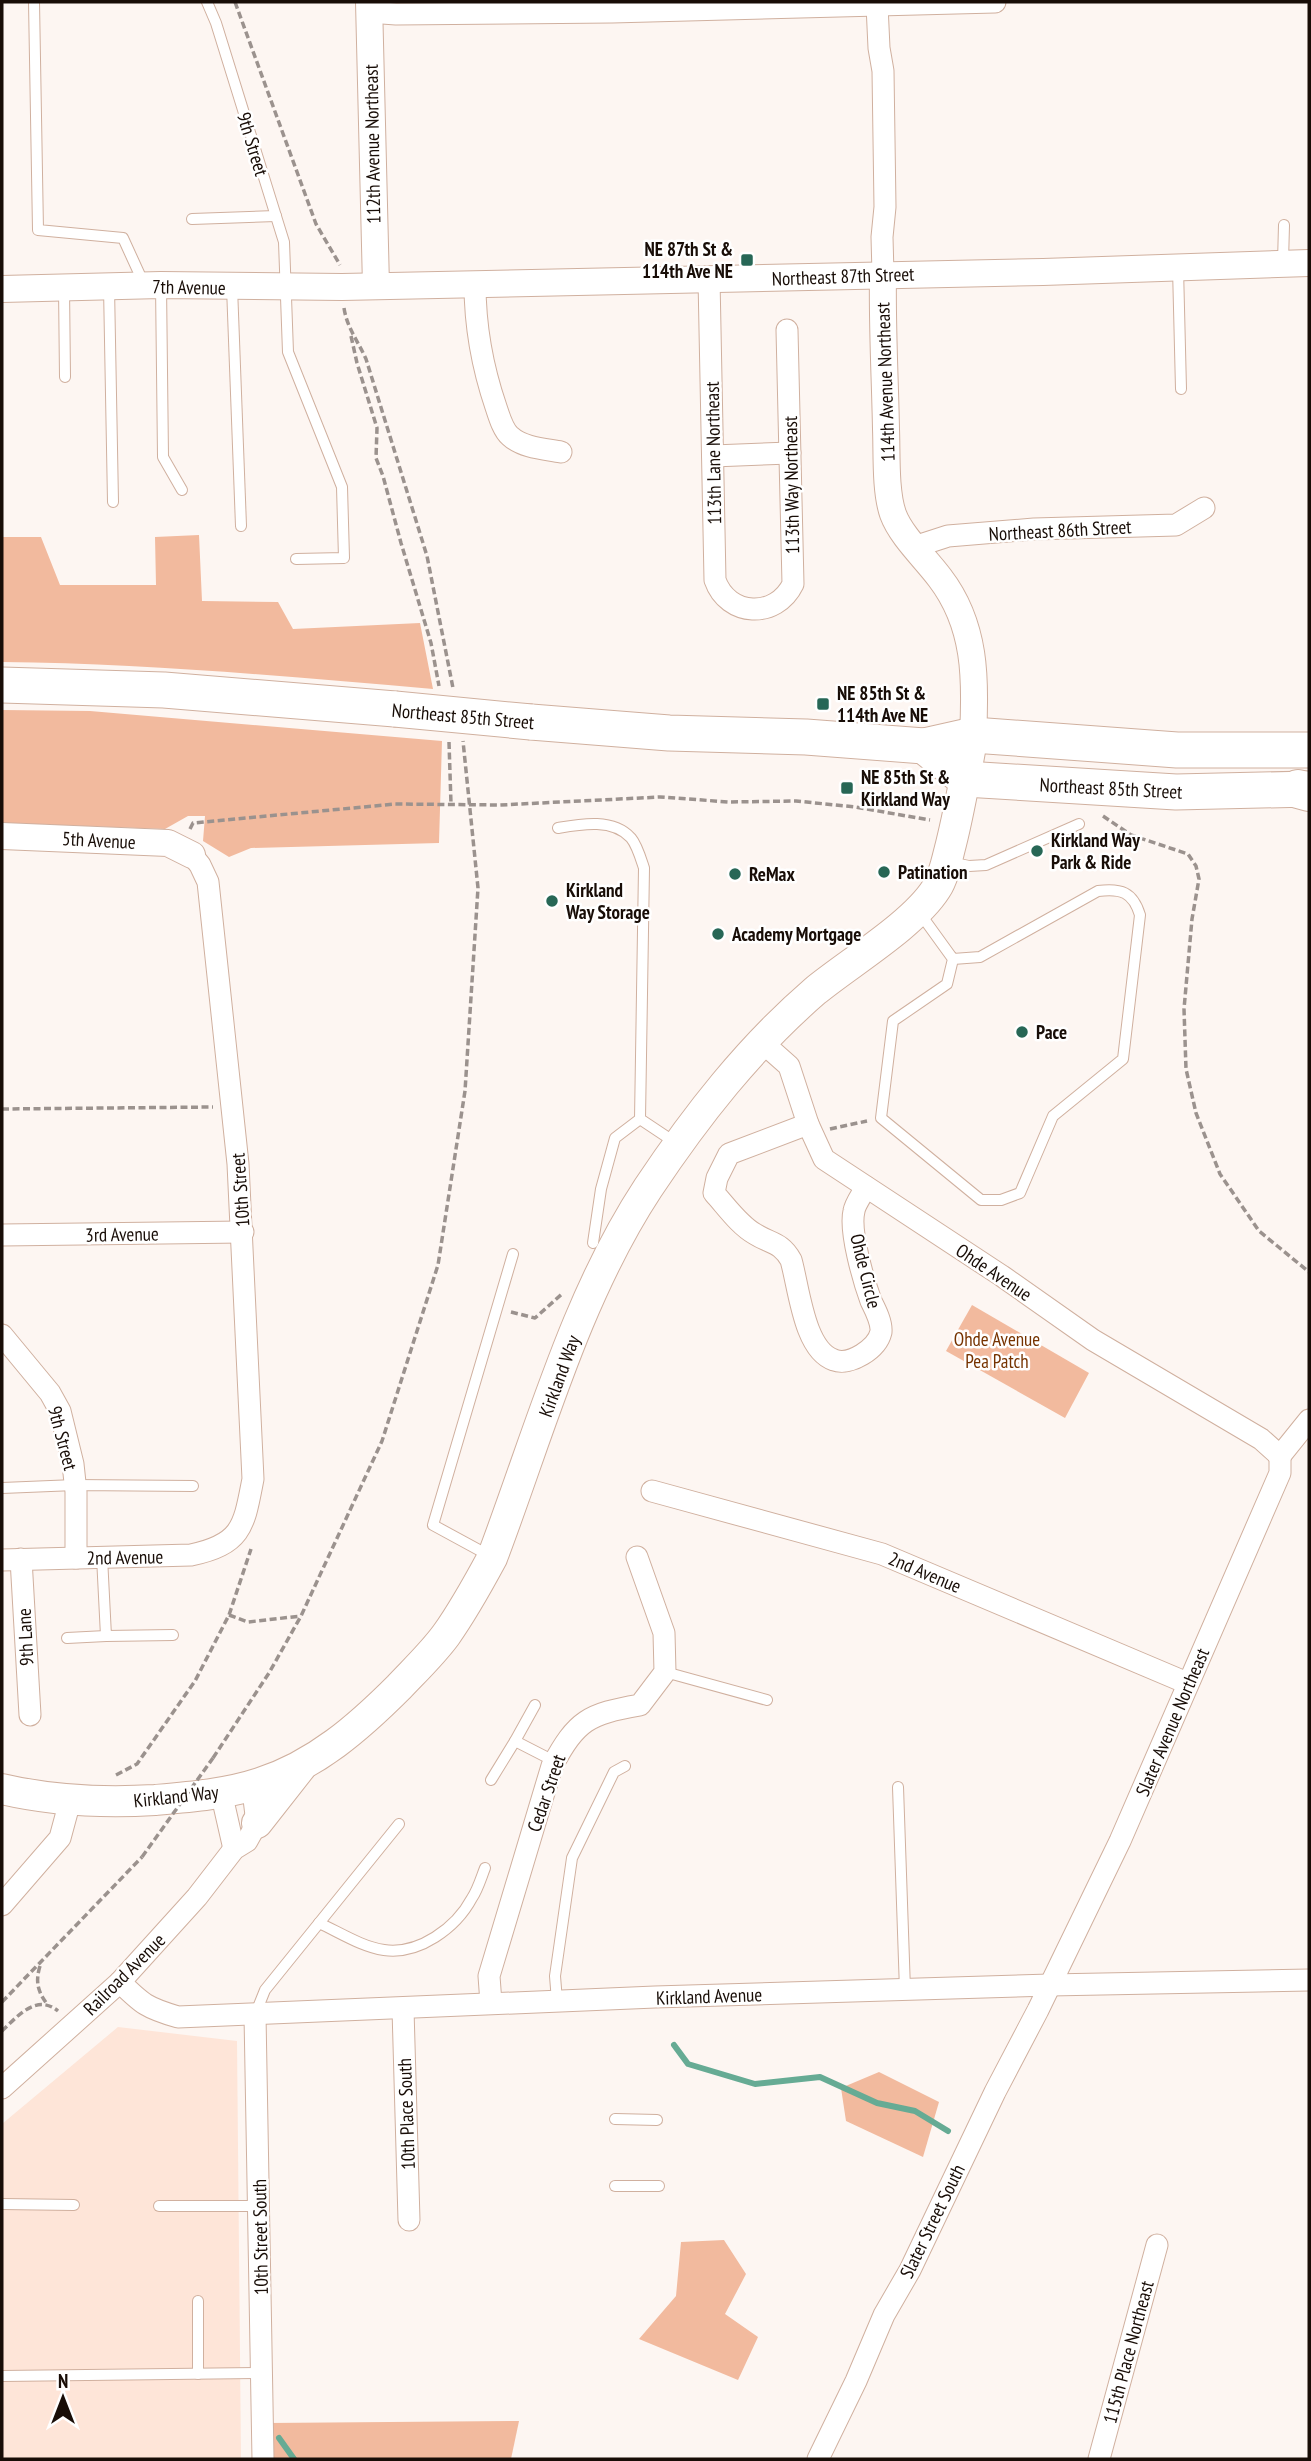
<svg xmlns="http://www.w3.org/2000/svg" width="1311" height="2461" viewBox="0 0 1311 2461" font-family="'PT Sans Narrow',sans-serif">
<rect width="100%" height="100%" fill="#fdf6f2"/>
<path fill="#fee5d8" d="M118,2027L237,2041L241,2459H2V2124Z"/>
<g fill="#f2ba9e">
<path d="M199,535L202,601L278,602L293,629L420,623L433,689C289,677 146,663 2,662V537H41L60,585H156L155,537Z"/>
<path d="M2,710L90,711L442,741L439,843L251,848L229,857L203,841L205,816H188L165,829L2,823Z"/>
<path d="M972,1305L1089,1373L1065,1418L946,1351Z"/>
<path d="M879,2072L939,2102L923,2157L846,2121L841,2088Z"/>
<path d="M724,2240L746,2274L725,2314L758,2337L738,2380L639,2339L676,2296L681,2242Z"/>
<path d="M519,2421L511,2459H268V2423Z"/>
</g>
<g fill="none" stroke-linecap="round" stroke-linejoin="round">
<g stroke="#66ab94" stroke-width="6">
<path d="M674,2045L688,2064L755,2084L820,2077L877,2103L915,2111L948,2131"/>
<path d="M279,2438L294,2459"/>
</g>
<g stroke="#d0b09f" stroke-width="12">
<g id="service">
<path d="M34,2L38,230L123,238L144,284"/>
<path d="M207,2L216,23L284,242L288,352L342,487L344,558L296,559"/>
<path d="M192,219L276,216"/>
<path d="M1283,262L1284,225"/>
<path d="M1178,268L1181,389"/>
<path d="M161,285L163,457L182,490"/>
<path d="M109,287L113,502"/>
<path d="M232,287L241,526"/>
<path d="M64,288L65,377"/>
<path d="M558,828C581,824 613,818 631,838C637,845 641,859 644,868L640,1119L676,1143"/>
<path d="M950,862L969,866L986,865L1079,824"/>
<path d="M919,912L953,959L947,984L893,1021L881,1118L981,1200H1001L1020,1193L1053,1116L1123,1059L1140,915C1133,892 1121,888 1098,891L980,957L953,959"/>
<path d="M593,1243L601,1189L615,1138L640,1119"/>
<path d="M2,1488L75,1485L193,1486"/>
<path d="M490,1556L433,1525L513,1254"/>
<path d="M102,1557L106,1636L173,1635"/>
<path d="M67,1638L106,1636"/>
<path d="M665,1672L767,1700"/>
<path d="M535,1705L515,1741L554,1761"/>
<path d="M491,1780L515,1741"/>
<path d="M898,1787L905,1990"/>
<path d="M319,1923C339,1932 362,1947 384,1950C419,1955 456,1928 472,1898C478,1889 481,1878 485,1868"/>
<path d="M557,2001L555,1976L572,1858L614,1772L625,1766"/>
<path d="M255,2015L265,1990L399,1824"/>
<path d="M615,2119L657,2120"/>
<path d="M615,2186H659"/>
<path d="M2,2204L74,2205"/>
<path d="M159,2206H260"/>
<path d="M198,2374V2301"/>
<path d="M2,2376L262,2373"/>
</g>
</g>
<g stroke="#d0b09f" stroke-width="23">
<g id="minor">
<path d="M877,5L879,48L883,71L885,207L882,237L883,274"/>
<path d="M369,12L396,14L612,12L995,2"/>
<path d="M709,279L715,580C728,617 776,619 793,584L787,330"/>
<path d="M475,284C475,327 482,366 496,407C499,416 503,430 510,436C523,448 545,449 561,452"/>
<path d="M713,456L790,453"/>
<path d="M914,547L948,536L1034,529L1176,525L1204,508"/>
<path d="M762,1042L789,1066L808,1124L824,1159L1002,1276L1093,1340L1261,1439L1280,1456"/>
<path d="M808,1124L729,1154L717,1178L714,1193C726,1206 739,1225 755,1234C771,1244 781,1242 791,1260C799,1288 804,1350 834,1360C850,1366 877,1349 881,1332C882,1322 875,1309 871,1301C864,1282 849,1231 854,1211C855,1204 862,1195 866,1187"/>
<path d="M2,1235L243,1232"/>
<path d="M2,1335L50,1393L60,1411L73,1464L76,1492V1558"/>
<path d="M1280,1456L1309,1420"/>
<path d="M652,1491L882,1554L1187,1683"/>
<path d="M21,1559L30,1715"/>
<path d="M2,1560L191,1555C243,1544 244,1525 253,1479L238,1164L208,882L200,865L192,855"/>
<path d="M221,1792L234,1849"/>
<path d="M2,1905L60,1838L70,1801"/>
<path d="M120,1982C142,2004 147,2008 178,2017L655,1997L1050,1985L1309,1980"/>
<path d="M491,2003L489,1976L552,1766C577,1720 588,1714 640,1705L665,1672L664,1633L637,1557"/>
<path d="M403,2009L409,2220"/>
<path d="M255,2015L263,2459"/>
<path d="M2,2088L120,1982L197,1897L234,1849L247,1841L257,1823L254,1799L250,1786"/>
<path d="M818,2459L856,2381L884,2315L910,2270L995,2092L1038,2010L1120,1841L1280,1473V1456"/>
<path d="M1099,2459L1157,2245"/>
</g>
</g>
<g stroke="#d0b09f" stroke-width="28">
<g id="tertiary">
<path d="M369,2L376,286"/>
<path d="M883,274C882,326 885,377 886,429C887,453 885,491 893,514C901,536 926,559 940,578C976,625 976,679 973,735"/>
<path d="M2,289L161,285L342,287L1043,272L1309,263"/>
<path d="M2,836L168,843L192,855"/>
</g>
</g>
<g stroke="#d0b09f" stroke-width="32">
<g id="secondary">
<path d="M2,1789C53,1801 103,1803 155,1800C190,1797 227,1794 260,1783C316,1765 359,1727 399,1687C415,1670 432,1654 446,1635C463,1611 478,1584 492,1558C539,1434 575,1299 648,1188C696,1116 749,1048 815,991C849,963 913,925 936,889C944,877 947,859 951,844C960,808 966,772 973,735"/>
<path d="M257,1823L301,1767"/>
</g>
</g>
<g stroke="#d0b09f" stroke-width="37">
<g id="primary">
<path d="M2,685L164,690L395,709"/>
<path d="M531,722L669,733L806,737L924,746L973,735L1177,750H1309"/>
<path d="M924,746L965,779L1176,792L1309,789"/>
</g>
</g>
<g stroke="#d0b09f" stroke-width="40">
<path id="motorway" d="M1298,789L1309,792"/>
</g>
<g stroke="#9b928e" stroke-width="3.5" stroke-dasharray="7 3.5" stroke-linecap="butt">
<path d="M235,2L316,224L340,265"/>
<path d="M344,308C347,328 358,341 366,359L427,556L453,688"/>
<path d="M351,336L357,363L377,428L376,458L383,476L401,543L431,643L439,686"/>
<path d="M449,742L451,804"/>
<path d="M1103,816L1131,835L1188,854L1196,866L1199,879L1192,919L1184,1009L1186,1069L1196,1113L1220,1174L1259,1231L1309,1272"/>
<path d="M190,829L193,823L395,804L500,805L660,797L729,802L796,801L855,807L930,820"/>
<path d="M2,1109L213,1107"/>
<path d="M830,1129L867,1121"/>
<path d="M511,1312L535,1318L563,1293"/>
<path d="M229,1615L248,1622L301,1616"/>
<path d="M213,1758L269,1673L301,1616L382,1441L438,1265L465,1091L478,888L463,741"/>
<path d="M116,1775L137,1764L195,1681L229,1615L251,1549"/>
<path d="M40,1966C35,1982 38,1992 47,2004"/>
<path d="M2,2002L142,1857"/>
<path d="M2,2031C17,2017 36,1993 58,2011"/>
</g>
<use href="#service" stroke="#fff" stroke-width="10"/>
<use href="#minor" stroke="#fff" stroke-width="21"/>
<use href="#tertiary" stroke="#fff" stroke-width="26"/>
<use href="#secondary" stroke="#fff" stroke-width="30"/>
<use href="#primary" stroke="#fff" stroke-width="35"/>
<use href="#motorway" stroke="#fff" stroke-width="38"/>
<g stroke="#d0b09f" stroke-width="37" stroke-linecap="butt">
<path id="primary-bridge" d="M395,709L531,722"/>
</g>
<path stroke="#9b928e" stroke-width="3.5" stroke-dasharray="7 3.5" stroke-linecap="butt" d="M142,1857L213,1758"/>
<use href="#primary-bridge" stroke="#fff" stroke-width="35"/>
</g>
<g fill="#276756" stroke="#fff" stroke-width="2.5">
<rect x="740" y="253" width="14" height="14" rx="3.5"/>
<rect x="816" y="697" width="14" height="14" rx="3.5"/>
<rect x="840" y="781" width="14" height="14" rx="3.5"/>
<circle cx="1037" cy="851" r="7"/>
<circle cx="884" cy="872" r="7"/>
<circle cx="735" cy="874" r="7"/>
<circle cx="552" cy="901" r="7"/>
<circle cx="718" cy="934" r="7"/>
<circle cx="1022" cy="1032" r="7"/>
</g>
<g text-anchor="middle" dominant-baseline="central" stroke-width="5" stroke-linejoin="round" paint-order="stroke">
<g font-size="19" fill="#180d07" stroke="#fff">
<text transform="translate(253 144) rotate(73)">9th Street</text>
<text transform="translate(372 144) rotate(-91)">112th Avenue Northeast</text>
<text transform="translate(843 276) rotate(-2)">Northeast 87th Street</text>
<text transform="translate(189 287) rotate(1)">7th Avenue</text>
<text transform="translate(885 382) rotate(-92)">114th Avenue Northeast</text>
<text transform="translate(713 453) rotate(-91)">113th Lane Northeast</text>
<text transform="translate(791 485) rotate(-91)">113th Way Northeast</text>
<text transform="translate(1060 530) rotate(-3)">Northeast 86th Street</text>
<text transform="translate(463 716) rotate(5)">Northeast 85th Street</text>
<text transform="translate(1111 788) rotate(3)">Northeast 85th Street</text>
<text transform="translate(99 840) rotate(3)">5th Avenue</text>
<text transform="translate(240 1190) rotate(-94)">10th Street</text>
<text transform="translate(122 1234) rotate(-1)">3rd Avenue</text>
<text transform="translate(866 1271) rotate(76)">Ohde Circle</text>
<text transform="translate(994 1272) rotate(34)">Ohde Avenue</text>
<text transform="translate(559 1376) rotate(-70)">Kirkland Way</text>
<text transform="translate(63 1438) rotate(75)">9th Street</text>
<text transform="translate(125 1557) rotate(-1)">2nd Avenue</text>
<text transform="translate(925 1572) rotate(23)">2nd Avenue</text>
<text transform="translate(25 1637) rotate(-93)">9th Lane</text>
<text transform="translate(1172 1722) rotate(-67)">Slater Avenue Northeast</text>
<text transform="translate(546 1793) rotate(-71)">Cedar Street</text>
<text transform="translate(176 1796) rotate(-6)">Kirkland Way</text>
<text transform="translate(124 1974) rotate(-45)">Railroad Avenue</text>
<text transform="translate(709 1996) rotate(-2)">Kirkland Avenue</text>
<text transform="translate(406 2114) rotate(-92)">10th Place South</text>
<text transform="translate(932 2221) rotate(-64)">Slater Street South</text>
<text transform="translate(260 2237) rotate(-91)">10th Street South</text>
<text transform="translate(1128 2352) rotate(-75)">115th Place Northeast</text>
</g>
<g font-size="19" font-weight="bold" fill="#180d07" stroke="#fff" text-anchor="start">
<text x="733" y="249" text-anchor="end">NE 87th St &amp;<tspan x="733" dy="22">114th Ave NE</tspan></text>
<text x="837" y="693">NE 85th St &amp;<tspan x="837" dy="22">114th Ave NE</tspan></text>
<text x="861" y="777">NE 85th St &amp;<tspan x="861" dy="22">Kirkland Way</tspan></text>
<text x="1051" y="840">Kirkland Way<tspan x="1051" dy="22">Park &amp; Ride</tspan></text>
<text x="898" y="872">Patination</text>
<text x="749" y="874">ReMax</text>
<text x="566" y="890">Kirkland<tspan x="566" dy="22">Way Storage</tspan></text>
<text x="732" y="934">Academy Mortgage</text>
<text x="1036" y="1032">Pace</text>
</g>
<g font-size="19" fill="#763300" stroke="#fff">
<text x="997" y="1339">Ohde Avenue<tspan x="997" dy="22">Pea Patch</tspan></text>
</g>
</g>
<rect width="1311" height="2461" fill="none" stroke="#180d07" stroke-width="7"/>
<g transform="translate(63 2398)" stroke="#ffffff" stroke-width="5" paint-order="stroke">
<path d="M0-5L12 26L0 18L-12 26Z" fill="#180d07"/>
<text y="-10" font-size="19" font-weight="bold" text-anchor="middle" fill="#180d07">N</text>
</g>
</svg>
